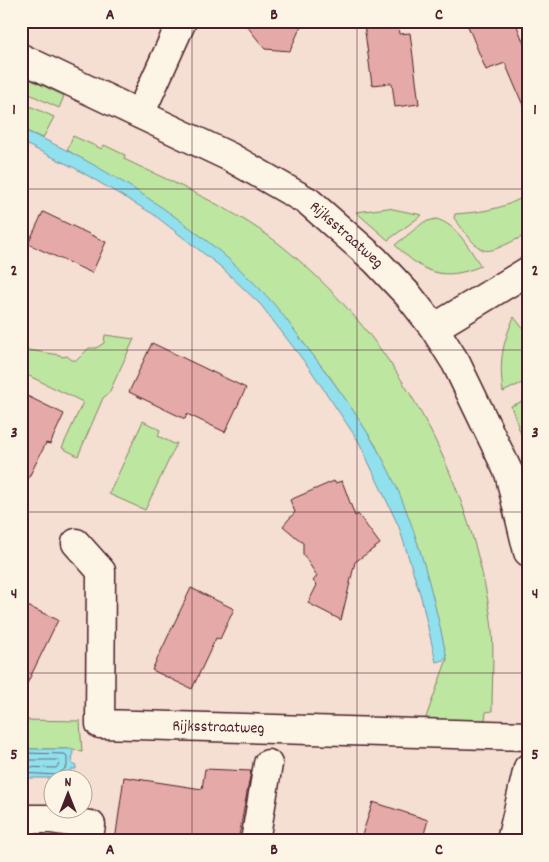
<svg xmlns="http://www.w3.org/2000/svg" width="549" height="862" viewBox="0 0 549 862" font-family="Dekko,sans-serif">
<rect width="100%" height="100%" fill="#f5ded2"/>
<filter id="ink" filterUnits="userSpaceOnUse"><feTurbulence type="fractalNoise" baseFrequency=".02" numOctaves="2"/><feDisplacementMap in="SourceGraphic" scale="10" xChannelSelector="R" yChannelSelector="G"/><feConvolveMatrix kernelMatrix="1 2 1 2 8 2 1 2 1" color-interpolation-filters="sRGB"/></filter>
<g filter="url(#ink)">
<g fill="#bde6a1" stroke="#848266">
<path d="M21,75L64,96L59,108L21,90Z"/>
<path d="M21,102L54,117L43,138L21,129Z"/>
<path d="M73,136L102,149L104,145L125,155L124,159C180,186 240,211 288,251C398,342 467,474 490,613C495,643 492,680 492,711L486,712L485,720H425L447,659L419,548L376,446L330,377L262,291L163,209L67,150Z"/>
<path d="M528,194V234C480,256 487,261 454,218L455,214C482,212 505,209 528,194Z"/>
<path d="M388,208L422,215L388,240L356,212Z"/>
<path d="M436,219C457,224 469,249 481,266C442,282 424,273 395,245L424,222Z"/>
<path d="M514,317L528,335V380L503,392C499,361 502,345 514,317Z"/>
<path d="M105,335L134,339L109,393L103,398L78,456L62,448L83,402L21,372V349L60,355L62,357L67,356L72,360H77L89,348H96L104,343Z"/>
<path d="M528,399V454L511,406Z"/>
<path d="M143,421L160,430L158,436L174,444L177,443L145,510L109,494Z"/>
<path d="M21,720L80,721L82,752L73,749H21Z"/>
</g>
<g fill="#90e0ee" stroke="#7493a0">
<path d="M21,129C102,163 201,227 261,290C278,307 292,327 306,346C331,378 355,411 375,445C413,509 432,588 447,659L436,662L421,597L399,527L359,442L310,369L261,305L221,267L153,214L73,167L21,142Z"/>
<path d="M21,749H73L72,764L76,766V769H72L59,778H21Z"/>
</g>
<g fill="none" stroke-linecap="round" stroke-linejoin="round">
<g stroke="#666c79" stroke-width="1">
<path d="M21,753L65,754L67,756V767L57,775L21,773"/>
<path d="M21,760H58L60,763L56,768L21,767"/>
</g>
</g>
<g fill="#e5aaa7" stroke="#4a1f2b">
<path d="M243,21H303L290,51L265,49Z"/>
<path d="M382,21H397L399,34L410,33L419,104L395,107L392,83L372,85L364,24Z"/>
<path d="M481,21H515L528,54V117L505,63L486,70L468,26Z"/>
<path d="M43,212L106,242L92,273L28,244Z"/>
<path d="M152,343L246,388L225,432L187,414L185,419L129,392Z"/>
<path d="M21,393L64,414L50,444L46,443L21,493Z"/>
<path d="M334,481L335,483L342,481L355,516L358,514L380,544L355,562L341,620L308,603L317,585L313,581L317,576L303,554V543L283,526L295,512L290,500Z"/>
<path d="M191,588L234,609L220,639L216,638L192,689L152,670Z"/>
<path d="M21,603L58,620L21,696Z"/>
<path d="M205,769L251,771L238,841H115L124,777L202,789Z"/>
<path d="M373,802L428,820L422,841H360Z"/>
</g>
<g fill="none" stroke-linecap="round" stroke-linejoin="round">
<g stroke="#4a1f2b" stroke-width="31">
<g id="minor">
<path d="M140,114L182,21"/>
<path id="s1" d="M76,543L101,571L100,724L528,736"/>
<path d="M21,819H50L91,825L88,841"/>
<path d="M255,841L268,764"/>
</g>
</g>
<g stroke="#4a1f2b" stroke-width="31">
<g id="tertiary">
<path id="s2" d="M21,58L230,157L309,202L375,260L409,296L434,328L456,363L509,473L528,552"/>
<path d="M434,328L528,271"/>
<path d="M511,841L528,768"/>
</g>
</g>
<use href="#minor" stroke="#fcf5e5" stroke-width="28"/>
<use href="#tertiary" stroke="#fcf5e5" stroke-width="28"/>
</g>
</g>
<path fill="none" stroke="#4a1f2b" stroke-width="1" stroke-opacity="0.55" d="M192,21V841M357,21V841M21,189H528M21,350H528M21,512H528M21,673H528"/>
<g text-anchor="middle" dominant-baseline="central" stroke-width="4" stroke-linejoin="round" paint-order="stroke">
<g font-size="16" fill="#4a1f2b" stroke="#fcf5e5">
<text stroke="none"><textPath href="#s2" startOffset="372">Rijksstraatweg</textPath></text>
<text stroke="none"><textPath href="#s1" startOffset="309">Rijksstraatweg</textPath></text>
</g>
</g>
<rect width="549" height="862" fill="none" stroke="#fcf5e5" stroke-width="55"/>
<g transform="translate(68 794)"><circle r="24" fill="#fcf5e5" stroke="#b59f9b"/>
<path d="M0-4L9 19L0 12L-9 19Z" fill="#4a1f2b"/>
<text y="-8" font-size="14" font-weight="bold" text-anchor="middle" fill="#4a1f2b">N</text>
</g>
<rect x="28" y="28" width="494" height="806" fill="none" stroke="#4a1f2b" stroke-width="2"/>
<g font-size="16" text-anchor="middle" font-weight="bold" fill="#4a1f2b">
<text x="110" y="19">A</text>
<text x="274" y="19">B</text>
<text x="439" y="19">C</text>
<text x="14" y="114">1</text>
<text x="535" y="114">1</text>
<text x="14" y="275">2</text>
<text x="535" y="275">2</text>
<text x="14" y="437">3</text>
<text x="535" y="437">3</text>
<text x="14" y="598">4</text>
<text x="535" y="598">4</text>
<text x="14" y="759">5</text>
<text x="535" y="759">5</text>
<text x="110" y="854">A</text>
<text x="274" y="854">B</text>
<text x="439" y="854">C</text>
</g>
</svg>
